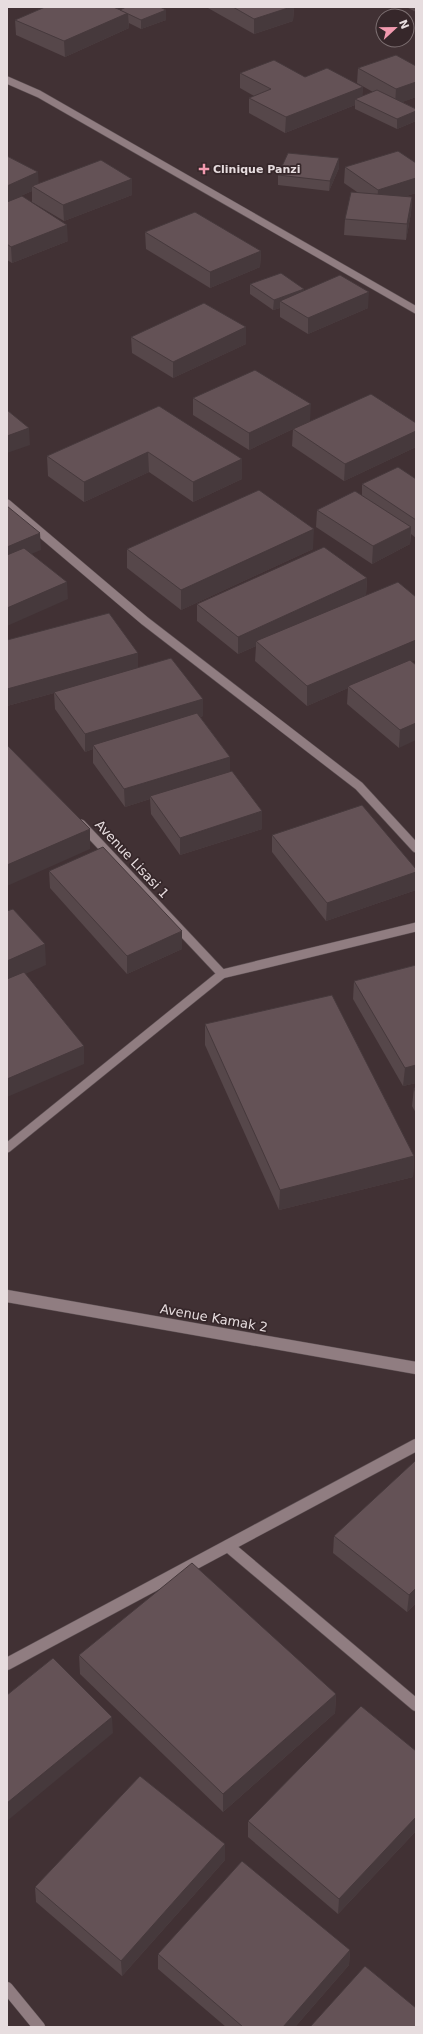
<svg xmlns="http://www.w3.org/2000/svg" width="423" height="2034" viewBox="0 0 423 2034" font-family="'DejaVu Sans',sans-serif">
<rect width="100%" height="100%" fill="#413134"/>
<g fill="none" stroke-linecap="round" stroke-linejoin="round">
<g stroke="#5d5053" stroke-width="8">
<path id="minor-far2" d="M7,80L39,94L416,310"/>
</g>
<g stroke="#5d5053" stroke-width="10">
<g id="minor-far1">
<path d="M7,504L145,621L359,786L416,848"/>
<path d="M81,824L222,974"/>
<path d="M7,1148L222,974L416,927"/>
</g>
</g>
<g stroke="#5d5053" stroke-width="13">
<g id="minor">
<path d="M7,1296L416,1368"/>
<path d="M228,1546L416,1705"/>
<path d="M7,1664L416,1445"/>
<path d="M7,1988L39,2027"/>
</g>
</g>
<use href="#minor-far2" stroke="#907d81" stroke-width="7"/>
<use href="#minor-far1" stroke="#907d81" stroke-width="9"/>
<use href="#minor" stroke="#907d81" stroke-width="12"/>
</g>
<g fill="#56474a">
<path d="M208,7H294L293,21L254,34L208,8Z"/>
<path d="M406,7H416V12Z"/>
<path d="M120,10H166V20L141,29L129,23V28L65,57L16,35L15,20Z"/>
<path d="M416,66V97L402,102L416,109V121L397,129L355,109V105L285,133L249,113V98L254,96L240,88V73L305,77L363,87L362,96L373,92L357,83L358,68Z"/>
<path d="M7,156L38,184L132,195L64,221L32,202V191L11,200L68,241L12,263L7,260Z"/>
<path d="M416,163V193L406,196L412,197L411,213L406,240L344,235L345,219L357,192L344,183L345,167Z"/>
<path d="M339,168L329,191L278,185V175Z"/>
<path d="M145,232L261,251L260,267L210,288L146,249Z"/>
<path d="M250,284L304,289V291L368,308L308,334L280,317V308L273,310L250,294Z"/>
<path d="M131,337L246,344L173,378L132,353Z"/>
<path d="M193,398L310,421L249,450L193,415Z"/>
<path d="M159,406L242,479L193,502L149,472L84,502L48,476L47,456Z"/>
<path d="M416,423V447L344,481L292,446L293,429Z"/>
<path d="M416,479V538L411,534L410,544L372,564L316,527L317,510L362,496V484Z"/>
<path d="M127,549H313L181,610L127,568Z"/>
<path d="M367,578L366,595L359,598L412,661L399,748L347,704L348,688L307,706L255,661L256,646L238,654L197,621V604Z"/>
<path d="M7,640L138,667L203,699V716L200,717L230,757V771L262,811V829L180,855L151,814L150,799L125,807L93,763V749L85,752L55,709L54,693L7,706Z"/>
<path d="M272,835L416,869V890L326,921L272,852Z"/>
<path d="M49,871L182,949L127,974L50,888Z"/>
<path d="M416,965V1083L403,1086L353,999L354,981Z"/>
<path d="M205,1024L414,1156L413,1177L279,1210L205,1045Z"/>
<path d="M414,1088H416V1113L412,1106Z"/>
<path d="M416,1462V1603L407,1612L333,1553L334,1536Z"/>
<path d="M79,1655L336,1694L335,1713L223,1812L80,1674Z"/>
<path d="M416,1751V1831L338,1914L248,1837V1821Z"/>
<path d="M225,1860L122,1976L36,1902L35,1887Z"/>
<path d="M350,1950L349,1965L295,2027H226L158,1969V1954Z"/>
</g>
<g fill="#46393c">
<path d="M291,7H294L293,21L254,34V19Z"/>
<path d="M166,10V20L141,29V20Z"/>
<path d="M128,13L129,28L65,57L64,41Z"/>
<path d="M416,82V97L395,105L396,89Z"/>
<path d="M363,87L362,102L355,99V105L285,133L286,117Z"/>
<path d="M416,111V121L397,129V119Z"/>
<path d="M339,158V168L329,191L330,181Z"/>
<path d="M38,172L39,188L32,186V191L7,202V186Z"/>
<path d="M416,178V193L377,206L378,190Z"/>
<path d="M132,179V195L64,221L63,205Z"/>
<path d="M412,197L411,213L406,240L407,224Z"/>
<path d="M67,225L68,241L12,263L11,247Z"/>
<path d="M261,251L260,267L210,288V272Z"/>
<path d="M304,289L303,299L280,301V308L273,310L274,300Z"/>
<path d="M369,292L368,308L308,334V318Z"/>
<path d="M246,327V344L173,378V362Z"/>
<path d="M311,404L310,421L249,450V433Z"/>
<path d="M29,428L30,445L7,453V436Z"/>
<path d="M416,431V447L344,481L345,464Z"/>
<path d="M148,452L149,472L84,502V482Z"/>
<path d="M242,459V479L193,502V482Z"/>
<path d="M411,527L410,544L372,564L373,546Z"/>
<path d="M314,529L313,549L181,610V590Z"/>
<path d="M40,533L41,550L7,564V547Z"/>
<path d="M367,578L366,595L259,644L256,641V646L238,654V637Z"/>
<path d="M67,582L68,599L7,626V608Z"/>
<path d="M416,640V660L350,688L348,686V688L307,706V686Z"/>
<path d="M138,653V670L54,692V693L7,706V689Z"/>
<path d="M203,699V716L95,749L93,745V749L85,752V734Z"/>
<path d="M416,723V740L399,748L400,730Z"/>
<path d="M230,757V774L150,796V799L125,807L124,789Z"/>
<path d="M262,811V829L180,855V838Z"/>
<path d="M90,829V849L7,886V865Z"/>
<path d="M416,872V890L326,921L327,903Z"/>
<path d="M182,931V949L127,974V956Z"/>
<path d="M45,944L46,965L7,982V961Z"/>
<path d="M84,1046V1064L7,1097V1079Z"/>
<path d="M416,1065V1083L403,1086L405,1068Z"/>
<path d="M414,1156L413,1177L279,1210L280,1190Z"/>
<path d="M416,1588V1603L407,1612L409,1595Z"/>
<path d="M336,1694L335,1713L223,1812V1794Z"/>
<path d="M112,1717L113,1733L7,1821V1803Z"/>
<path d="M416,1817V1831L338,1914L339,1899Z"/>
<path d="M225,1844V1860L122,1976L121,1961Z"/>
<path d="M350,1950L349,1965L295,2027H283Z"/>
</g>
<g fill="#645256" stroke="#46393c">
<path d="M45,7H113L128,13L64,41L15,20Z"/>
<path d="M126,7H160L166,10L141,20L120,10Z"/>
<path d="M233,7H291L254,19Z"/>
<path d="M396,55L416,66V82L396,89L358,68Z"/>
<path d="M274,60L305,77L327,68L363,87L286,117L249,98L271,89L240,73Z"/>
<path d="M377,90L416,109V111L397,119L355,99Z"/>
<path d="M398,151L416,163V178L378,190L345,167Z"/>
<path d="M288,153L339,158L330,181L278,175Z"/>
<path d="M7,156L38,172L7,186Z"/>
<path d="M101,160L132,179L63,205L32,186Z"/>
<path d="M351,192L412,197L407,224L345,219Z"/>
<path d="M22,196L67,225L11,247L7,244V202Z"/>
<path d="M195,212L261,251L210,272L145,232Z"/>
<path d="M281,273L304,289L274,300L250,284Z"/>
<path d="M340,275L369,292L308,318L280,301Z"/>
<path d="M204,303L246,327L173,362L131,337Z"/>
<path d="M255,370L311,404L249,433L193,398Z"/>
<path d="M371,394L416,423V431L345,464L293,429Z"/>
<path d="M159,406L242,459L193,482L148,452L84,482L47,456Z"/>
<path d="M7,410L29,428L7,436Z"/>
<path d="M398,467L416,479V520L362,484Z"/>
<path d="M259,490L314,529L181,590L127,549Z"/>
<path d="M355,491L411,527L373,546L317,510Z"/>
<path d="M7,506L40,533L7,547Z"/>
<path d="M324,547L367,578L238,637L197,604Z"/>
<path d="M24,548L67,582L7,608V555Z"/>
<path d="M398,582L416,597V640L307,686L256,641Z"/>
<path d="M109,613L138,653L7,689V640Z"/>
<path d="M171,658L203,699L85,734L54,692Z"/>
<path d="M410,660L416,665V723L400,730L348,686Z"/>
<path d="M197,713L230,757L124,789L93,745Z"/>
<path d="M7,745L90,829L7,865Z"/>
<path d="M232,771L262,811L180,838L150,796Z"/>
<path d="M362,805L416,869V872L327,903L272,835Z"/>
<path d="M103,847L182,931L127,956L49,871Z"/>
<path d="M13,909L45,944L7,961V911Z"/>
<path d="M416,965V1065L405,1068L354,981Z"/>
<path d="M24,972L84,1046L7,1079V979Z"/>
<path d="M332,995L414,1156L280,1190L205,1024Z"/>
<path d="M414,1088H416V1093Z"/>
<path d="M415,1461L416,1462V1588L409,1595L334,1536Z"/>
<path d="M192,1563L336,1694L223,1794L79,1655Z"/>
<path d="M53,1658L112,1717L7,1803V1695Z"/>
<path d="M361,1706L416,1751V1817L339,1899L248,1821Z"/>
<path d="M140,1776L225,1844L121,1961L35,1887Z"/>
<path d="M242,1861L350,1950L283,2027H243L158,1954Z"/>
<path d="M365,1966L416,2008V2027H310Z"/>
</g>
<path fill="#f29aaf" stroke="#36272a" stroke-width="1.5" d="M202 163h4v4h4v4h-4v4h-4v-4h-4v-4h4z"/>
<g text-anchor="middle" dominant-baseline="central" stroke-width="3.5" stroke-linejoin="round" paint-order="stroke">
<g font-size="11" font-weight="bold" fill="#e7dddf" stroke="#36272a" text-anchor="start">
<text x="213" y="169">Clinique Panzi</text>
</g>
<g font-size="13" fill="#e7dddf" stroke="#36272a">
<text transform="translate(132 859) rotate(47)">Avenue Lisasi 1</text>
<text transform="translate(214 1318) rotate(10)">Avenue Kamak 2</text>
</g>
</g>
<rect width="423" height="2034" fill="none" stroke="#e7dddf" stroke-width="16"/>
<g transform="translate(395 28) rotate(68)"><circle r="19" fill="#36272a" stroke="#7d7072"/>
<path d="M0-3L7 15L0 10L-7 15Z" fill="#f29aaf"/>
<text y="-6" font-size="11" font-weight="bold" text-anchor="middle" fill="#e7dddf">N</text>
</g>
</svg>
